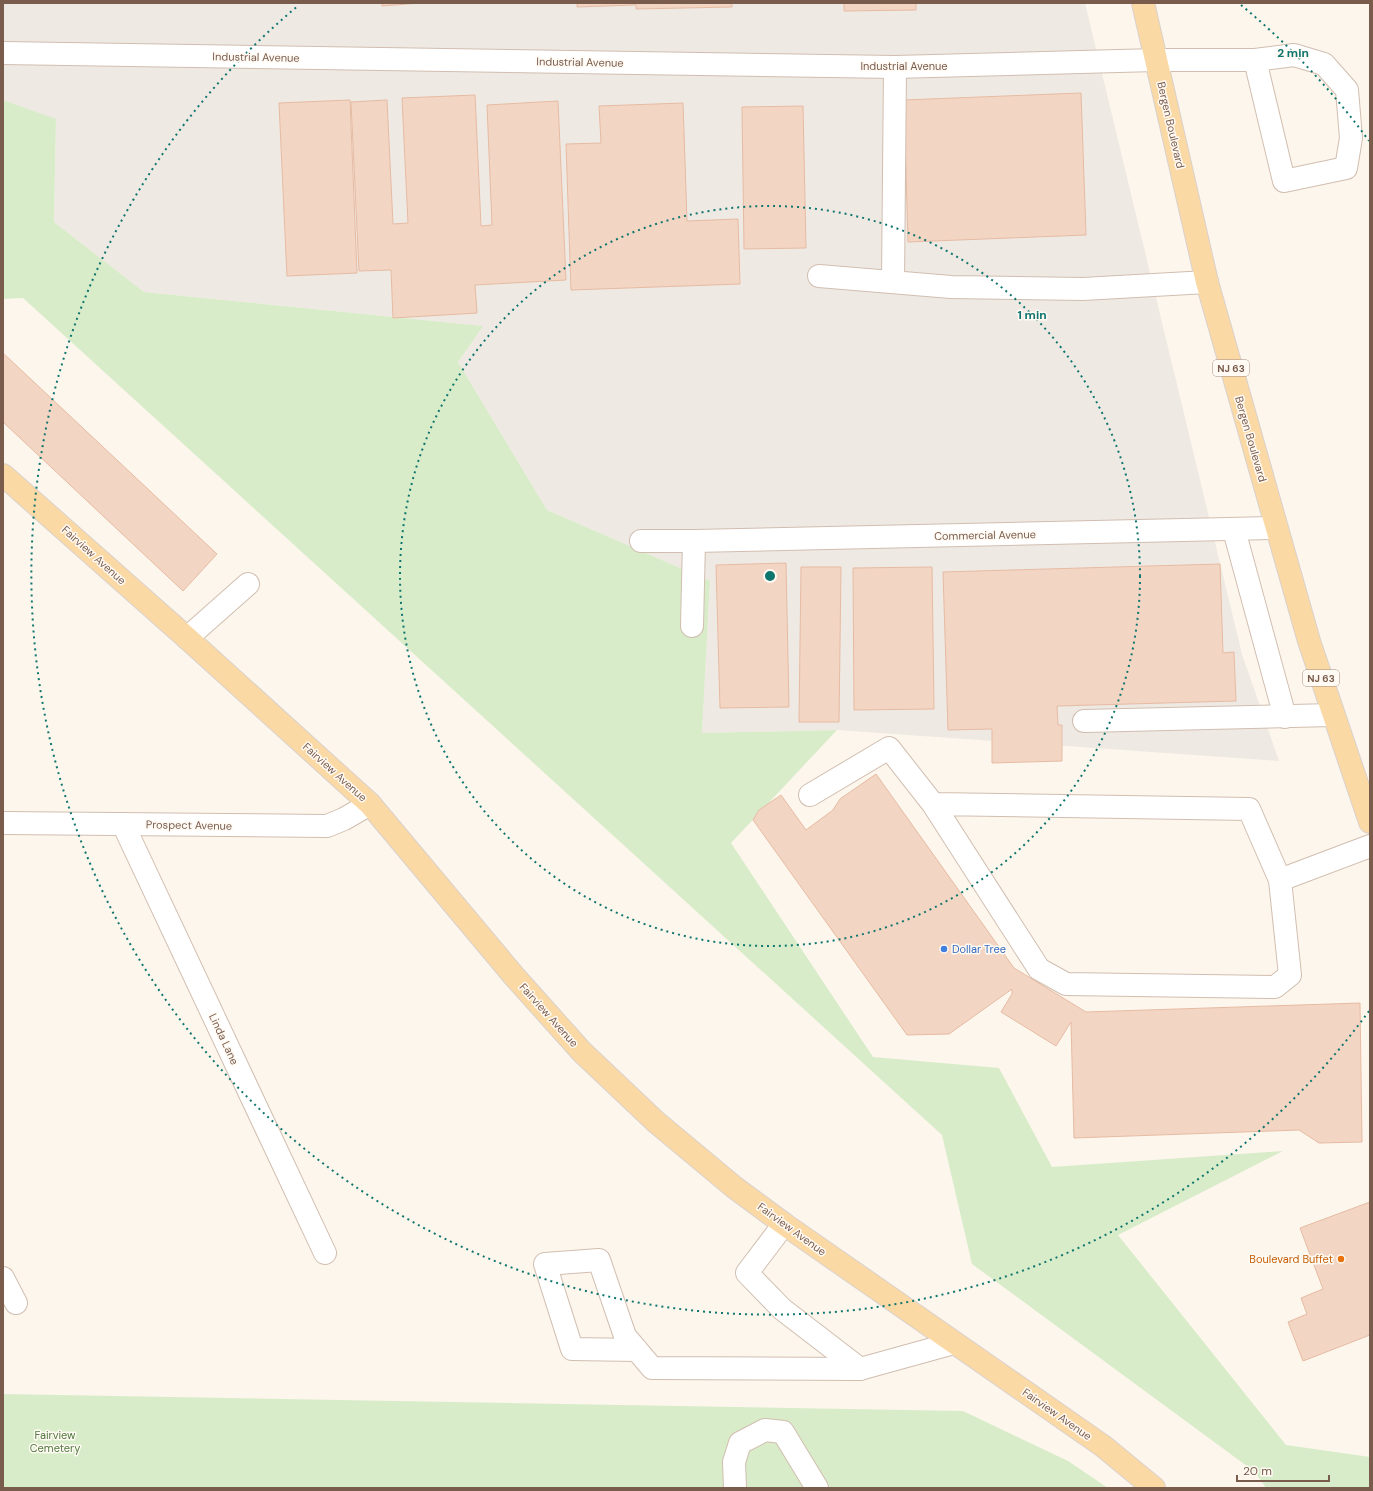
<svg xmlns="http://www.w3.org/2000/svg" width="1373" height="1491" viewBox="0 0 1373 1491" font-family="'DM Sans',sans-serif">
<rect width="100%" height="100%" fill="#fdf6ec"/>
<path fill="#efe9e4" d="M3,3H1085L1242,654L1279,761L837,730L702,733L710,581L547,510L458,362L482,326L144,292L54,222L56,120L3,100Z"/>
<g fill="#d8ecc9">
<path d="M3,100L56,119L54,222L144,292L483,326L458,362L547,510L710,581L702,733L837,730L731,843L873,1057L999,1068L1052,1167L1283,1151L1118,1235L1286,1445L1370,1457V1488H1266L1255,1472L972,1264L942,1135L23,298L3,299Z"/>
<path d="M3,1394L963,1411L1068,1461L1108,1488H3Z"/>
</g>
<g fill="#f3d5c3" stroke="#e6bba3">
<path d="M382,3H420L382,6Z"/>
<path d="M577,3H635V5L577,7Z"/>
<path d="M636,3H732V7L636,9Z"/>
<path d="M844,3H916V10L844,11Z"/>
<path d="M1081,93L1086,235L908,242L904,100Z"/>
<path d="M475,95L481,226L492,225L487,105L558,101L566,280L475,285L477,313L393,318L391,270L359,271L351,102L387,100L393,224L408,223L402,98Z"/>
<path d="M350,100L357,273L287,276L279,103Z"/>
<path d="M683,103L687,221L738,219L740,284L571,290L566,144L601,143L599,106Z"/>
<path d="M803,106L806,248L744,249L742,107Z"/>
<path d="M3,353L217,554L183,591L3,422Z"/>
<path d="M786,563L789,707L720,708L716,565Z"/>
<path d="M1220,564L1223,653L1234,652L1236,701L1057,706L1058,725H1062V761L992,763V729L948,730L943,572Z"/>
<path d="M801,567H841L839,722H799Z"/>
<path d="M932,567L934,709L854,710L853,568Z"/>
<path d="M876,774L1014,968L1086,1012L1360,1003L1362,1142L1319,1143L1299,1130L1074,1138L1071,1022L1056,1046L1001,1012L1012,994V989L949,1034L907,1035L753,820L759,810L781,795L806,830L833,810L840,799Z"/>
<path d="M1370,1202V1335L1303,1361L1288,1322L1307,1314L1301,1298L1323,1289L1300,1228Z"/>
</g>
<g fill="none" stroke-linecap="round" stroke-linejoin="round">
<g stroke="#d1beb0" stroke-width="24">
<g id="minor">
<path d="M3,53L895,67L1156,60H1255L1294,55L1324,64L1347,90L1351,138L1346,168L1284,181L1255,60"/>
<path d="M819,276L951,287L1083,289L1207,282"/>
<path d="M893,282L895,67"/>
<path d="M1234,530L1285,717"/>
<path d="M641,541H694L1276,528"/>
<path d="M692,626L694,541"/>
<path d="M187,638L248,584"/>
<path d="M1084,721L1333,715"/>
<path d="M810,795L889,748L933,804L1039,969L1066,984L1275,987L1290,975L1280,880L1249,809L933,804"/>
<path d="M3,823L327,826L344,819L370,804"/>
<path d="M123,824L325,1253"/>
<path d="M1280,880L1370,846"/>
<path d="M784,1224L747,1273L782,1309L860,1369L954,1343"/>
<path d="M3,1278L16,1303"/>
<path d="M637,1350L572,1349L545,1264L599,1260L625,1336L652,1368L860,1369"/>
<path d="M735,1488L734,1462L740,1443L765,1430L783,1432L817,1488"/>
</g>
</g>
<g stroke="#dad1cd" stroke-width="24">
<g id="major">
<path d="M1143,3L1207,282L1309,641L1370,822"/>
<path d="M3,475L187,638L370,804L514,976L582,1052L656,1122L734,1187L784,1224L1103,1446L1154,1488"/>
</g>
</g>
<use href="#minor" stroke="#fff" stroke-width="22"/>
<use href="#major" stroke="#fbd9a5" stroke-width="22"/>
</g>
<g fill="none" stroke="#0f766e" stroke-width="2" stroke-dasharray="2 4">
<circle cx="770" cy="576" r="370"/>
<path d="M1369 1011A740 740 0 1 1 299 5M1241 5A740 740 0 0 1 1369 141"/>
</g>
<circle fill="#3f7fe0" stroke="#fffaf3" stroke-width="1.5" cx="944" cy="949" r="4"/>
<circle fill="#e8710a" stroke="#fffaf3" stroke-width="1.5" cx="1341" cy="1259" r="4"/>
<g text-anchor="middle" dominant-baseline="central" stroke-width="3" stroke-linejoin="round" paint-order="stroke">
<g fill="#fffaf3" stroke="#a28b7f" stroke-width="1">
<rect x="1213" y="360" width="36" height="16" rx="3"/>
<rect x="1303" y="670" width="36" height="16" rx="3"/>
</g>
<g font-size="10" font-weight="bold" fill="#7a5c4d">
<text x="1231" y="368">NJ 63</text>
<text x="1321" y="678">NJ 63</text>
</g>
<g font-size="11" fill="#7a5c4d" stroke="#fffaf3">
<text transform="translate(256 57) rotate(1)">Industrial Avenue</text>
<text transform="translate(580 62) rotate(1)">Industrial Avenue</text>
<text x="904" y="66">Industrial Avenue</text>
<text transform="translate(1171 125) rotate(77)">Bergen Boulevard</text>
<text transform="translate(1251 439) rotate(74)">Bergen Boulevard</text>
<text transform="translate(985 535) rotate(-1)">Commercial Avenue</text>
<text transform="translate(94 555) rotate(42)">Fairview Avenue</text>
<text transform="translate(335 772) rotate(42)">Fairview Avenue</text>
<text transform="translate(189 825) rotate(1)">Prospect Avenue</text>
<text transform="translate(549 1015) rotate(48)">Fairview Avenue</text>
<text transform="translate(224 1039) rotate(65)">Linda Lane</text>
<text transform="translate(792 1229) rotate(36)">Fairview Avenue</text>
<text transform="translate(1057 1414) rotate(35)">Fairview Avenue</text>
</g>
<g font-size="11" fill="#366cbe" stroke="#fffaf3" text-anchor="start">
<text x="952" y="949">Dollar Tree</text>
</g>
<g font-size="11" fill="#c56008" stroke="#fffaf3" text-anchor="end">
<text x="1333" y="1259">Boulevard Buffet</text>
</g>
<g font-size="11" fill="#537a41" stroke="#fffaf3">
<text x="55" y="1435">Fairview<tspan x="55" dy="13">Cemetery</tspan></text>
</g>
</g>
<circle cx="770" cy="576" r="6" fill="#0f766e" stroke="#fffaf3" stroke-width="2"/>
<g font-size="12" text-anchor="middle" font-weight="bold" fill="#0f766e" stroke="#fffaf3" stroke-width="3" stroke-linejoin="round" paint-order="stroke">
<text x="1293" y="57">2 min</text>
<text x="1032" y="319">1 min</text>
</g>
<rect width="1373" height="1491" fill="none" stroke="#7a5c4d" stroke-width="8"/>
<path d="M1237 1475v6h92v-6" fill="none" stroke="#7a5c4d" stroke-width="2"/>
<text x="1243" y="1475" font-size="12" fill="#7a5c4d" stroke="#fffaf3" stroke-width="3" paint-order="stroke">20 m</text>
</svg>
